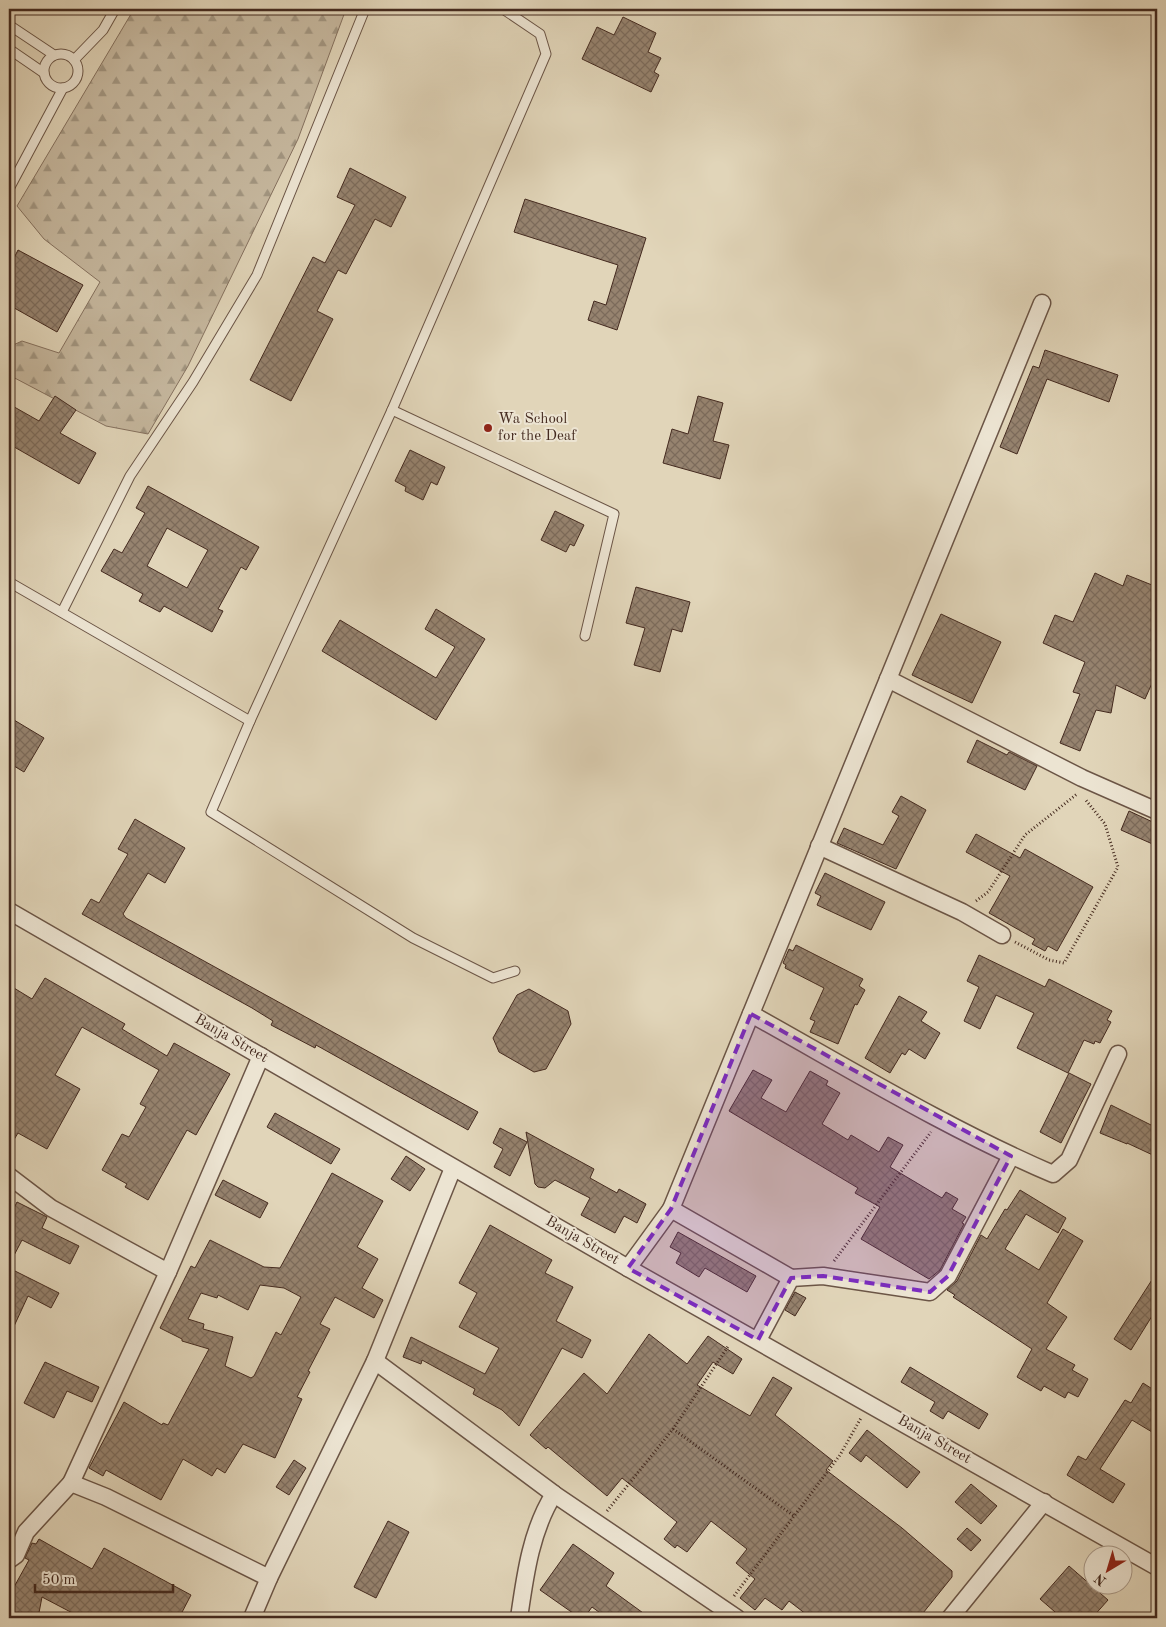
<svg xmlns="http://www.w3.org/2000/svg" width="1166" height="1627" viewBox="0 0 1166 1627" font-family="'Old Standard TT',serif">
<defs>
<pattern id="forest-firs" width="22" height="20" patternUnits="userSpaceOnUse" patternTransform="scale(1.25)"><rect width="22" height="20" fill="#c6b89f"/><path d="M5 1l3.5 6h-7zM16 11l3.5 6h-7z" fill="#a29681"/></pattern>
<pattern id="building-cross-hatch" width="8" height="8" patternUnits="userSpaceOnUse" patternTransform="scale(1.25)"><rect width="8" height="8" fill="#96836f"/><path d="M0 0l8 8M0 8l8-8" fill="none" stroke="#7c6b5b"/></pattern>
</defs>
<rect width="100%" height="100%" fill="#e1d5b9"/>
<filter id="stains"><feTurbulence type="fractalNoise" baseFrequency=".004" numOctaves="4"/><feColorMatrix values="0 0 0 0 .2 0 0 0 0 .09 0 0 0 0 .02 0 0 0 .5 -.17"/></filter>
<radialGradient id="worn" r=".72"><stop offset=".6" stop-color="#630" stop-opacity="0"/><stop offset="1" stop-color="#630" stop-opacity=".3"/></radialGradient>
<path fill="url(#forest-firs)" stroke="#85715f" d="M134,9H346L298,139L188,366L148,434L106,426L9,375V347L22,341L59,353L100,282L44,239L17,206Z"/>
<g fill="url(#building-cross-hatch)" stroke="#442a1f" fill-rule="evenodd">
<path d="M623,17L656,33L648,52L661,58L654,72L659,75L651,92L582,59L597,27L614,35Z"/>
<path d="M350,168L406,197L391,227L375,219L346,274L338,270L317,311L333,319L291,401L250,380L313,257L325,263L355,205L337,197Z"/>
<path d="M525,199L646,238L617,330L588,320L594,301L606,305L618,265L514,232Z"/>
<path d="M18,250L83,285L57,332L9,305V268Z"/>
<path d="M1045,350L1118,375L1109,402L1047,379L1017,454L1000,447L1033,366L1039,368Z"/>
<path d="M55,396L76,410L60,433L96,453L79,484L9,444V404L39,421Z"/>
<path d="M698,396L723,403L713,441L729,445L720,479L663,463L672,429L688,434Z"/>
<path d="M410,450L445,467L437,485L431,482L423,500L405,491L406,487L395,481Z"/>
<path d="M148,486L259,547L246,570L241,567L218,609L223,611L212,632L164,606L160,612L139,601L143,594L101,571L114,549L122,553L145,513L136,508ZM167,528L208,550L187,588L147,566Z"/>
<path d="M555,511L584,525L574,546L570,544L566,552L541,540Z"/>
<path d="M1095,573L1123,586L1127,575L1157,587V684L1153,681L1145,699L1116,685L1111,713L1096,710L1080,751L1060,743L1080,694L1073,692L1085,662L1043,643L1055,615L1073,622Z"/>
<path d="M636,587L690,602L682,632L672,629L660,672L634,665L645,628L626,623Z"/>
<path d="M436,609L485,639L436,720L322,651L340,620L436,678L455,647L425,629Z"/>
<path d="M941,614L1001,642L972,703L912,675Z"/>
<path d="M9,717L44,738L24,772L9,763Z"/>
<path d="M977,740L1007,755L1009,752L1037,766L1025,790L967,762Z"/>
<path d="M901,796L926,810L896,869L837,843L844,828L883,845L899,816L892,812Z"/>
<path d="M1129,811L1157,824V846L1121,830Z"/>
<path d="M135,819L185,848L165,883L148,873L123,914L126,918L478,1112L468,1130L316,1045L315,1048L271,1025L273,1021L252,1008L82,914L91,899L99,903L128,854L118,849Z"/>
<path d="M976,834L1020,858L1025,849L1093,887L1057,951L1048,946L1045,951L1032,944L1035,939L989,913L1010,876L966,852Z"/>
<path d="M825,873L885,902L871,930L817,905L821,896L815,893Z"/>
<path d="M796,945L863,979L859,986L865,990L857,1005L855,1004L838,1044L810,1032L815,1021L810,1019L824,988L785,968L786,965L783,963L789,949L793,951Z"/>
<path d="M979,955L1045,987L1049,979L1112,1011L1107,1020L1111,1022L1100,1043L1095,1041L1094,1044L1084,1040L1068,1073L1017,1048L1034,1013L996,995L980,1029L964,1021L979,987L967,981Z"/>
<path d="M45,978L125,1024L122,1029L167,1056L174,1043L230,1074L196,1135L187,1130L148,1200L125,1187L127,1184L102,1170L122,1134L129,1137L146,1107L140,1104L159,1070L82,1027L55,1075L80,1089L47,1149L18,1133L9,1148V985L32,999Z"/>
<path d="M529,989L568,1011L571,1024L546,1069L534,1072L499,1052L493,1038L517,995Z"/>
<path d="M899,996L927,1012L921,1021L940,1033L925,1059L909,1049L905,1055L902,1053L890,1073L865,1058Z"/>
<path d="M753,1070L772,1080L761,1098L786,1112L810,1071L828,1081L826,1085L840,1093L822,1124L848,1140L851,1135L879,1152L888,1137L903,1145L890,1167L942,1198L946,1192L958,1199L952,1209L966,1217L962,1223L964,1224L940,1270L929,1279L861,1239L880,1207L855,1193L858,1188L729,1111Z"/>
<path d="M1069,1073L1091,1084L1061,1143L1040,1132Z"/>
<path d="M1111,1105L1157,1128V1157L1127,1143V1144L1100,1133Z"/>
<path d="M275,1113L340,1149L331,1164L267,1127Z"/>
<path d="M500,1128L527,1142L510,1176L494,1167L503,1149L493,1143Z"/>
<path d="M526,1132L594,1169L590,1178L617,1193L619,1189L646,1204L637,1223L624,1216L615,1233L581,1215L590,1198L582,1194L555,1180L545,1188L538,1187L535,1184Z"/>
<path d="M406,1156L425,1169L410,1191L391,1179Z"/>
<path d="M332,1173L383,1201L357,1247L378,1259L362,1288L383,1300L374,1318L335,1297L320,1324L330,1329L308,1371L310,1372L297,1397L302,1399L275,1458L243,1444L225,1473L217,1468L212,1476L183,1459L161,1500L106,1470L103,1476L89,1468L124,1402L162,1425L163,1423L168,1425L209,1349L182,1341V1339L160,1328L191,1266L195,1268L210,1240L264,1267L280,1268ZM260,1285L284,1288L301,1297L281,1335L276,1332L254,1376L251,1378L225,1366L233,1337L203,1329L204,1324L188,1319L201,1293L217,1298L218,1295L248,1310Z"/>
<path d="M223,1180L268,1203L260,1218L215,1195Z"/>
<path d="M1020,1190L1066,1218L1058,1233L1026,1214L1005,1249L1039,1270L1063,1229L1083,1241L1047,1303L1067,1317L1046,1349L1075,1365L1072,1370L1088,1379L1078,1397L1068,1392L1065,1398L1044,1386L1041,1391L1017,1377L1032,1349L953,1297L955,1295L947,1290L957,1281L981,1235L987,1239L1005,1209L1007,1210Z"/>
<path d="M17,1202L47,1217L42,1228L79,1246L70,1264L22,1240L9,1265V1218Z"/>
<path d="M490,1225L552,1260L545,1273L573,1287L556,1321L591,1340L582,1358L562,1348L519,1426L502,1410L473,1394L475,1389L422,1360L421,1364L403,1357L411,1337L485,1374L499,1348L459,1327L477,1293L459,1283Z"/>
<path d="M678,1232L756,1276L747,1292L705,1268L699,1277L676,1263L681,1253L670,1247Z"/>
<path d="M9,1268L59,1293L51,1308L28,1296L9,1337Z"/>
<path d="M1157,1272V1308L1131,1350L1114,1339Z"/>
<path d="M795,1292L806,1298L795,1316L785,1310Z"/>
<path d="M649,1334L687,1364L708,1336L742,1359L733,1374L713,1362L697,1385L750,1416L773,1377L792,1388L775,1415L833,1461L826,1470L902,1528L952,1571V1577L919,1618H811L789,1601L782,1610L765,1598L755,1610L740,1598L755,1579L736,1563L747,1549L711,1521L687,1552L677,1545L675,1548L664,1539L677,1522L622,1478L607,1496L548,1447L546,1449L530,1435L584,1373L607,1394Z"/>
<path d="M45,1362L99,1387L92,1402L67,1391L54,1418L24,1403Z"/>
<path d="M910,1367L988,1414L979,1429L948,1411L943,1419L930,1411L935,1402L901,1382Z"/>
<path d="M1143,1383L1157,1392V1435L1132,1420L1100,1469L1125,1484L1113,1503L1067,1475L1078,1456L1086,1460L1125,1400L1131,1403Z"/>
<path d="M867,1430L920,1472L907,1488L866,1455L861,1462L849,1453Z"/>
<path d="M294,1460L306,1468L289,1495L276,1487Z"/>
<path d="M971,1484L997,1506L981,1524L955,1502Z"/>
<path d="M388,1521L409,1532L376,1598L354,1587Z"/>
<path d="M967,1528L981,1540L971,1551L957,1539Z"/>
<path d="M39,1539L92,1569L104,1548L191,1595L179,1618H82L42,1597L38,1618L9,1616V1596L29,1560L25,1558L32,1543L36,1544Z"/>
<path d="M573,1544L614,1573L606,1586L650,1618H607L592,1607L584,1618H580L540,1590Z"/>
<path d="M1069,1566L1108,1600L1092,1618H1062L1040,1599Z"/>
</g>
<g fill="none" stroke-linecap="round" stroke-linejoin="round">
<g stroke="#6b5546" stroke-width="11">
<g id="lane">
<path d="M503,9L540,34L546,54L392,410L250,721L211,812L413,938L493,978L515,971"/>
<path d="M9,25L54,55"/>
<path d="M9,49L44,73"/>
<circle cx="61" cy="71" r="17"/>
<path d="M74,60L103,30L115,9"/>
<path d="M9,189L63,88"/>
<path d="M392,410L614,514L585,636"/>
<path d="M9,582L250,721"/>
<path d="M62,612L130,476L193,382L257,275L365,9"/>
</g>
</g>
<g stroke="#6b5546" stroke-width="19">
<g id="street">
<path d="M888,679L1082,778L1157,811"/>
<path d="M819,846L962,912L1002,935"/>
<path d="M9,911L628,1268L1157,1567"/>
<path d="M751,1014C850,1069 948,1129 1053,1174L1069,1160L1118,1054"/>
<path d="M9,1176L51,1208L168,1272"/>
<path d="M671,1209L791,1278"/>
<path d="M628,1268L671,1209L1042,303"/>
<path d="M758,1340L791,1278L823,1276L930,1292L948,1276L1011,1156"/>
<path d="M375,1361L554,1494L737,1618"/>
<path d="M71,1483L168,1272L261,1056"/>
<path d="M9,1560L16,1555L26,1532L71,1483L106,1497L269,1578"/>
<path d="M252,1618L269,1578L375,1361L453,1168"/>
<path d="M519,1618C525,1576 531,1530 554,1494"/>
<path d="M950,1618L1044,1502"/>
</g>
</g>
<g stroke="#442a1f" stroke-width="3" stroke-dasharray="1 2.5" stroke-linecap="butt">
<path d="M976,901L988,892L1025,835L1077,794"/>
<path d="M1015,942L1049,960L1064,963L1118,867L1105,824L1085,799"/>
<path d="M834,1261L931,1132"/>
<path d="M673,1429L794,1516"/>
<path d="M607,1511L673,1429L729,1345"/>
<path d="M734,1596L840,1455L861,1418"/>
</g>
<use href="#lane" stroke="#ece4d2" stroke-width="9"/>
<use href="#street" stroke="#ece4d2" stroke-width="16"/>
</g>
<path fill="#7b2cbf" fill-opacity="0.2" stroke="#7b2cbf" stroke-width="4" stroke-dasharray="10 6" stroke-linejoin="round" d="M751,1014L1011,1156L948,1276L930,1292L823,1276L791,1278L758,1340L628,1268L671,1209Z"/>
<circle fill="#8f2418" stroke="#ece4d2" stroke-width="2" cx="488" cy="428" r="5"/>
<g text-anchor="middle" dominant-baseline="central" stroke-width="4" stroke-linejoin="round" paint-order="stroke">
<g font-size="15" fill="#442a1f" stroke="#ece4d2" text-anchor="start">
<text x="498" y="419">Wa School<tspan x="498" dy="17">for the Deaf</tspan></text>
</g>
<g font-size="15" fill="#442a1f" stroke="#ece4d2">
<text transform="translate(231 1039) rotate(30)">Banja Street</text>
<text transform="translate(582 1241) rotate(30)">Banja Street</text>
<text transform="translate(934 1440) rotate(30)">Banja Street</text>
</g>
</g>
<rect width="1166" height="1627" fill="none" stroke="#e1d5b9" stroke-width="30"/>
<rect x="10" y="10" width="1146" height="1607" fill="none" stroke="#442a1f" stroke-width="2.5"/>
<rect x="15" y="15" width="1136" height="1597" fill="none" stroke="#442a1f"/>
<g transform="translate(1108 1570) rotate(218)"><circle r="24" fill="#ece4d2" stroke="#a99a8a"/>
<path d="M0-4L9 19L0 12L-9 19Z" fill="#8f2418"/>
<text y="-8" font-size="14" font-weight="bold" text-anchor="middle" fill="#442a1f">N</text>
</g>
<path d="M35 1584v8h138v-8" fill="none" stroke="#442a1f" stroke-width="2.5"/>
<text x="42" y="1584" font-size="15" fill="#442a1f" stroke="#ece4d2" stroke-width="4" paint-order="stroke">50 m</text>
<rect width="100%" height="100%" filter="url(#stains)"/>
<rect width="100%" height="100%" fill="url(#worn)"/>
</svg>
